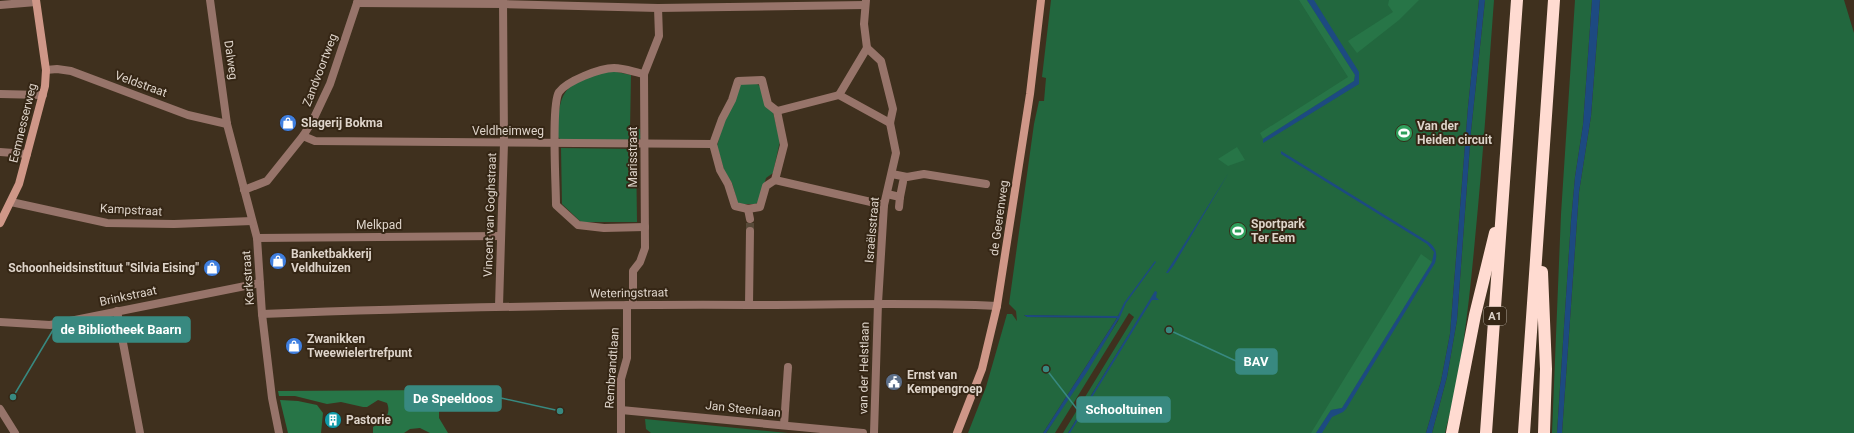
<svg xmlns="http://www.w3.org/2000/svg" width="1854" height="433" viewBox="0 0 1854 433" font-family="Roboto,sans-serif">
<rect width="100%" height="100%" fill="#3f301e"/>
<g fill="#22673e">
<path d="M1051,0H1479L1468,107L1450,334L1441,381L1426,433H1069L1138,319L1068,433H1063L1134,317L1129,313L1055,433H1046L1118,321L1120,313L1117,317L1024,315L1027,317L1117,318L1043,433H968L986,387L1007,314H1012L1017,321L1016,311L1009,304L1034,124L1039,101H1044L1046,78L1042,77Z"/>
<path d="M1485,0H1494C1488,80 1483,159 1475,239C1469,304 1462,370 1445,433H1432L1447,377L1457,320L1471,131Z"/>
<path d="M1575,0H1592L1583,125L1575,177L1571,221L1557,433H1552L1561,214Z"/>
<path d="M1600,0H1844L1854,33V433H1562L1579,192L1591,116Z"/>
<path d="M606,72H617L631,75L630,130L640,129L641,138L638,141L561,140L557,136C560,93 560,84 606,72Z"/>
<path d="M740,84H757L761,87L773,112L780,141L773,173L766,178L759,202L755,204H738L732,183L724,170L717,146L724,121Z"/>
<path d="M561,148L636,149L637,222H581L562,204Z"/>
<path d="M645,419L788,433H651L646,429Z"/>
</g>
<g fill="#277547">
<path d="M1299,0H1307L1355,75L1354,81L1263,139L1260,133L1348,77Z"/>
<path d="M1389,0H1419L1399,20L1357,53L1348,41L1393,12L1388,5Z"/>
<path d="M1237,147L1245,160L1228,166L1218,159Z"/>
<path d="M1421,254L1432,262L1342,408L1331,410L1316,433H1311Z"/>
<path d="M439,390V418L448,433H430L420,428L410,429L404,433H373V427C383,422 392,415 387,403L378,400L367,407H363L341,402L327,404L295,396H279L278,391Z"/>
<path d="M280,400L298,401L317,405L323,413L321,433H288Z"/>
</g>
<g fill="#1d4a81">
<path d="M1307,0H1314L1359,72V84L1263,143V139L1354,81L1355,75Z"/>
<path d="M1479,0H1485L1471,131L1457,320L1447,377L1432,433H1426L1441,381L1450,334L1468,107Z"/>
<path d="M1592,0H1600L1591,116L1579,192L1562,433H1557L1571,221L1575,177L1583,125Z"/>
<path d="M1281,151L1427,241C1436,247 1438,253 1435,263L1346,409L1343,412L1332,417L1322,433H1316L1331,410L1342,408L1432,262L1434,252L1427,244L1281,154Z"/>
<path d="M1228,174L1174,265L1168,273H1166Z"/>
<path d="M1155,261L1156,262L1126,303L1120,317L1087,372L1046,433H1043L1117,318L1027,317L1024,315L1118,316L1124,303Z"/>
<path d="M1155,291L1157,292L1156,297L1159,300H1152L1070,433H1068Z"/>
</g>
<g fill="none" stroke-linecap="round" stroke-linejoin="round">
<path stroke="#574938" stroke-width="8" stroke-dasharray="8 4" stroke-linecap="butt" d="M750,231V219"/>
<g stroke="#97746a" stroke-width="8">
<path d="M210,0L227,124L257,238L262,314L272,398L279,433"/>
<path d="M866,0L864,24L867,48L881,61L893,109L890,123L896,153L884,205L878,303L874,433"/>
<path d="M357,3L503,4L658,8L865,5"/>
<path d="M0,5L36,2"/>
<path d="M46,70L57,69L71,71L188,115L227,124"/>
<path d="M644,74C634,72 624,68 614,68C600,68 567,81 559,92C551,104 556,186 556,205L578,225L604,228L645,227"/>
<path d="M762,80L768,104L777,111L784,145L775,180L766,186L760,207L748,209L735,206L728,184L720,170L713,144L722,119L732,100L738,81Z"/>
<path d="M0,94L43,95"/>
<path d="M839,95L890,123"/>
<path d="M777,111L839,95L867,48"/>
<path d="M303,136L315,141L713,144"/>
<path d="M0,152L27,154"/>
<path d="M892,174L907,177L924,174L986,184"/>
<path d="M775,180L884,205"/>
<path d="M244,190L267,181L303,136L313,120L330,84L358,0"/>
<path d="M887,194L900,197L899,207"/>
<path d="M900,197L903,182"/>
<path d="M11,202L107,223L174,224L252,221"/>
<path d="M748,209L750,219"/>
<path d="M257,238L501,236"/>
<path d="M633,305V271L640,262L645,248L644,74L659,36L658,8"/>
<path d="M749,305L750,231"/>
<path d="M499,306L504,143L503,0"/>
<path d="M117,311L140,433"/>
<path d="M262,314C425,308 587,304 750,305C832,305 914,302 997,306"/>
<path d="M0,322L50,325L260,283"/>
<path d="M0,409L15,433"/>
<path d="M621,410L863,433"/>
<path d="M784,425L788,367"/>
<path d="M621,433V379L627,358V305"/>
</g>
<g stroke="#cf9788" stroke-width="8">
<path d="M0,223L19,184L45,86L46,70L36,0"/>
<path d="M957,433L982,369L997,306L1030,94L1041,0"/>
</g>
<g stroke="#ffdbd1" stroke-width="12">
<path d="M1542,272L1546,369L1544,433"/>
<path d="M1452,433L1475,315L1495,233"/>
<path d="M1486,433L1517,0"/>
<path d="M1524,433L1554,0"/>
</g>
</g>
<defs>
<g id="shop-disc" transform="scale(0.9)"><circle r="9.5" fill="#3f7fe0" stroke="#352615"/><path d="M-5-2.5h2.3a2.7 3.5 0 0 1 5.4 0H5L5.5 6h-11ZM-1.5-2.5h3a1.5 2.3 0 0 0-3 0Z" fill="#fff"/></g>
<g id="stadium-disc" transform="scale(0.9)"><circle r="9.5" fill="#2e9e5b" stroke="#352615"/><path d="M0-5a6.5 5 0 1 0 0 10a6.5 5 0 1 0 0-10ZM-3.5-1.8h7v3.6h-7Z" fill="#fff"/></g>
<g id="civic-disc" transform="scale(0.9)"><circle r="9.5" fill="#5c6f8a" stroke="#352615"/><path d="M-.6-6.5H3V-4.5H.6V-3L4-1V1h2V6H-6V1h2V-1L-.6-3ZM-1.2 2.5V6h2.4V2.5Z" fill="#fff"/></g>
<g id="building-disc" transform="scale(0.9)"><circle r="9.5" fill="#0f9aa8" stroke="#352615"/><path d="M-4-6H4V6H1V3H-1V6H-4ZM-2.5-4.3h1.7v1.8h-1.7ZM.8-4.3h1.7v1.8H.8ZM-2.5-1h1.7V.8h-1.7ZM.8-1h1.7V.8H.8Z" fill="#fff"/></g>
</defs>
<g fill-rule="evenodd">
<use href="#shop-disc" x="288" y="123"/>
<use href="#stadium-disc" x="1404" y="133"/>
<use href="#stadium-disc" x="1238" y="231"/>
<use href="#shop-disc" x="278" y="261"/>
<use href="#shop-disc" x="212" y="268"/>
<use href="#shop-disc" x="294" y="346"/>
<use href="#civic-disc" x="894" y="382"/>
<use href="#building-disc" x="333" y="420"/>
</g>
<g text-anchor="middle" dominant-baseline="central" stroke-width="4" stroke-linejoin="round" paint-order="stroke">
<rect fill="#352615" stroke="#aba094" stroke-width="1" x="1484" y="307" width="22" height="18" rx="3"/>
<g font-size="11" font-weight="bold" fill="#ded4ca">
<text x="1495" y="316">A1</text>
</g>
<g font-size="12" fill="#ded4ca" stroke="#352615">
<text transform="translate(231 60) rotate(82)">Dalweg</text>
<text transform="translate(320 70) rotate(-69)">Zandvoortweg</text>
<text transform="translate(141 84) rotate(20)">Veldstraat</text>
<text transform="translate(23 123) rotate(-76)">Eemnesserweg</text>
<text x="508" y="131">Veldheimweg</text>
<text transform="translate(633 157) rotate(-90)">Marisstraat</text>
<text transform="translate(131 210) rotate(3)">Kampstraat</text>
<text transform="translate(490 215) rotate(-88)">Vincent van Goghstraat</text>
<text transform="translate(999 218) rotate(-82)">de Geerenweg</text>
<text x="379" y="225">Melkpad</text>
<text transform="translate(872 230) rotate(-85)">Israëlsstraat</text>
<text transform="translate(248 278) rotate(-94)">Kerkstraat</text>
<text transform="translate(629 293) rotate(-1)">Weteringstraat</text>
<text transform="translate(128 296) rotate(-12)">Brinkstraat</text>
<text transform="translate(612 368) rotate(-86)">Rembrandtlaan</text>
<text transform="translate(864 368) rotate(-89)">van der Helstlaan</text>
<text transform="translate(743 409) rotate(6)">Jan Steenlaan</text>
</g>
<g font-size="12" font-weight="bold" fill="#ded4ca" stroke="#352615" text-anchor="start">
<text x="301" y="123">Slagerij Bokma</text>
<text x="1417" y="126">Van der<tspan x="1417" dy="14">Heiden circuit</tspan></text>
<text x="1251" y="224">Sportpark<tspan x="1251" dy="14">Ter Eem</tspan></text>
<text x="291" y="254">Banketbakkerij<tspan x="291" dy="14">Veldhuizen</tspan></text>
<text x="199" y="268" text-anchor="end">Schoonheidsinstituut "Silvia Eising"</text>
<text x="307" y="339">Zwanikken<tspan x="307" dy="14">Tweewielertrefpunt</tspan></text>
<text x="907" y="375">Ernst van<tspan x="907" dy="14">Kempengroep</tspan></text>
<text x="346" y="420">Pastorie</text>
</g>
</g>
<path fill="none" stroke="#388980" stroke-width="1.5" d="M13 397L53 330M1169 330L1236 361M560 411L501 398M1046 369L1077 409"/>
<g fill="#388980" stroke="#352615" stroke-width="1.5">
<circle cx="13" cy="397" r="4"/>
<circle cx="1169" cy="330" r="4"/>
<circle cx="560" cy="411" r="4"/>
<circle cx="1046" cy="369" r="4"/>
</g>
<g fill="#388980" stroke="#388980" stroke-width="1.5">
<rect x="53" y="317" width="137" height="25" rx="4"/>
<rect x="1236" y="349" width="41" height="25" rx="4"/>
<rect x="405" y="386" width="96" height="25" rx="4"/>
<rect x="1077" y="397" width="93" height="25" rx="4"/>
</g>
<g font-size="13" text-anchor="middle" font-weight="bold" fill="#fff">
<text x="121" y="334">de Bibliotheek Baarn</text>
<text x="1256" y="366">BAV</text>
<text x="453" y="403">De Speeldoos</text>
<text x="1124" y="414">Schooltuinen</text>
</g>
</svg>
